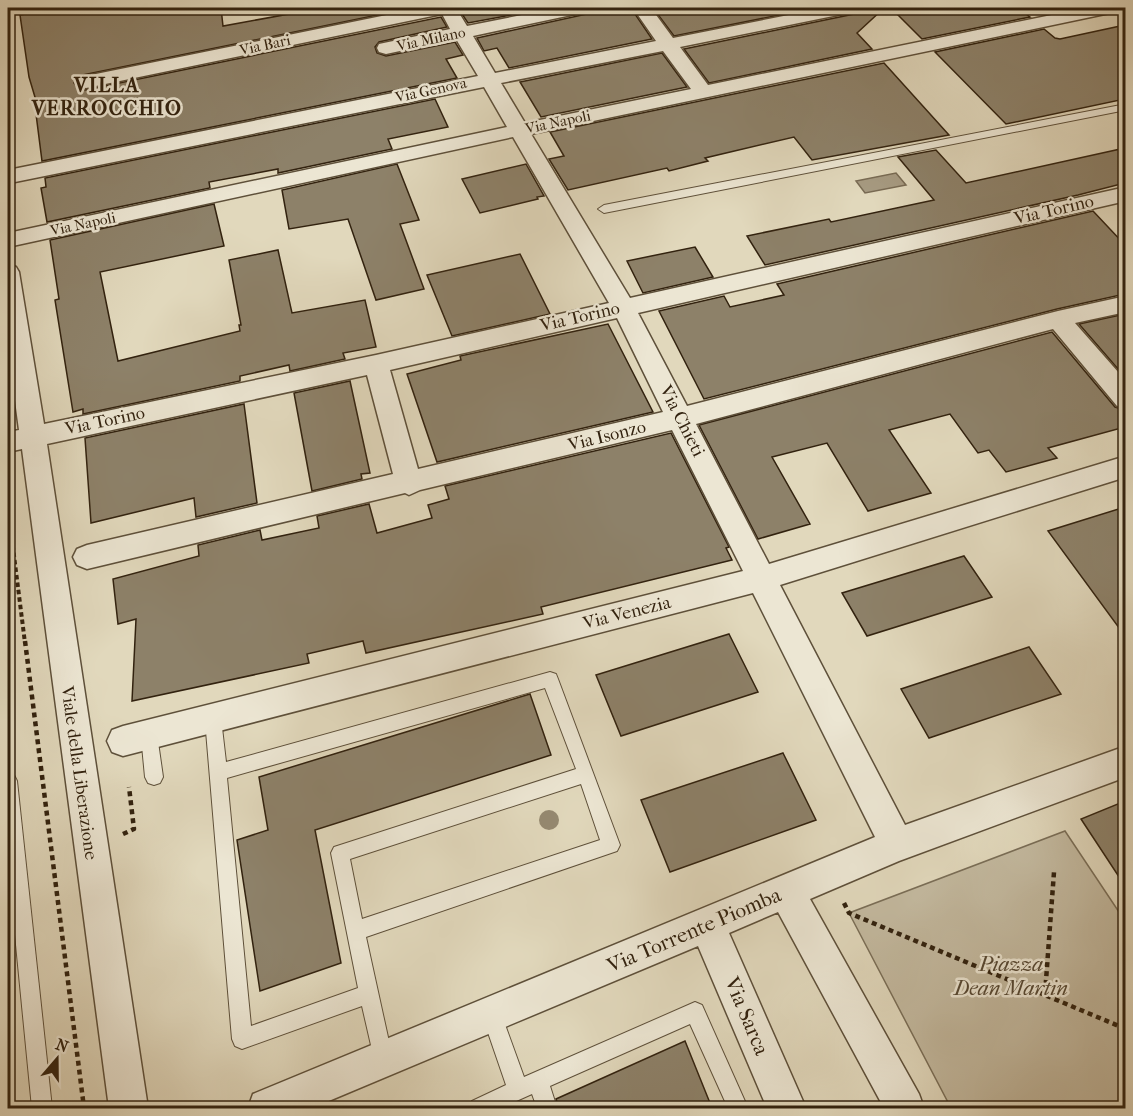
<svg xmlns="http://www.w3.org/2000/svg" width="1133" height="1116" viewBox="0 0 1133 1116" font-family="'IM FELL French Canon',serif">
<rect width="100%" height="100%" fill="#e1d8bc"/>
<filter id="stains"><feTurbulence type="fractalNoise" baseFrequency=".00333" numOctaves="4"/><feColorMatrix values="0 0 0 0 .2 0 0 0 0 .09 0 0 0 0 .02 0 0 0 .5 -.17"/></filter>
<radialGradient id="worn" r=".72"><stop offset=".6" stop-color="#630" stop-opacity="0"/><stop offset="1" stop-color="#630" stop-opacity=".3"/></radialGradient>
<path fill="#c3b99f" stroke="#7a6e57" stroke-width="1.5" d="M1065,831L1125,921V1108H951L849,913Z"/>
<path fill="#a69a81" stroke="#786a53" stroke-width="1.5" d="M896,173L906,185L865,193L856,181Z"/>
<g fill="#8d8169" stroke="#32220f" stroke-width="1.5">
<path d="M57,8H221L223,26L322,8H412L78,76L74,83L78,88L85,90L441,17L447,27L379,42L375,47L377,53L386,56L455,42L463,55L446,59L457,78L42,161L36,114H40L29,77L20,15Z"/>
<path d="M458,8H510L511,15L468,23Z"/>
<path d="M614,8H631L652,39L509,68L497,48L484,51L477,38Z"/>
<path d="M653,8H815L674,36Z"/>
<path d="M859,8H884L857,33L872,49L709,83L684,49L854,14Z"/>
<path d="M891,8H1018L1030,17L922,39Z"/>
<path d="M1125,25V99L1006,124L935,52L1044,29L1055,38L1060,39Z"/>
<path d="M662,53L687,87L541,117L520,82Z"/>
<path d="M884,63L949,135L812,160L794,137L705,158L708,161L669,171L667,168L568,190L549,159L564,156L550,132Z"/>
<path d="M435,99L448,127L388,139L392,149L278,173V169L209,182L210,188L47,222L41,188L46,187L45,178Z"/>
<path d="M1125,148V183L1078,195L765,265L747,236L829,219L831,222L934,200L898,157L936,150L966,183Z"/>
<path d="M397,164L419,220L400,224L424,289L376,300L348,219L289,229L282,190Z"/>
<path d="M526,164L544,196L537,197L538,199L480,213L462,179Z"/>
<path d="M214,204L224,246L100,272L118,361L240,331L239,325H241L229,260L278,250L292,313L365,300L376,347L343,353L345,359L290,371L289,365L240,376V381L83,414V409L73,412L55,300L59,299L50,240Z"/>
<path d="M1093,211L1125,245V294L1057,309L704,399L659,311L724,296L730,307L784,295L777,284Z"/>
<path d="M695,247L713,277L643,293L627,261Z"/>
<path d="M520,254L550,314L452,336L427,275Z"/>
<path d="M1125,314V377L1079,324Z"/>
<path d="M608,324L653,412L437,462L407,374L461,360L460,356Z"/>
<path d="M1052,332L1115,407L1125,410V427L1048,448L1057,458L1006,472L989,450L978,453L950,414L889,430L931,493L868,511L827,443L772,457L810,524L758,539L699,425Z"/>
<path d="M350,381L370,473L361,474L362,479L312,491L294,393Z"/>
<path d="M244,404L257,503L196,517L194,498L91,523L85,438Z"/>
<path d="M671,433L729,547L726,548L732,560L541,607L543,614L366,653L363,641L307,654L309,663L132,701L136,619L118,624L113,579L199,556L198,545L260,530L262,540L319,528L317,516L369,504L377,533L432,518L428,505L449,499L445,486Z"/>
<path d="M1125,507V636L1048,531Z"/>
<path d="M964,556L992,597L867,636L842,593Z"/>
<path d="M729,634L758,692L621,736L596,675Z"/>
<path d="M1029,647L1061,694L929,738L901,689Z"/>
<path d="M530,694L551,755L315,830L341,963L260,991L237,840L268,830L259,777Z"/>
<path d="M783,753L816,820L670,872L641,800Z"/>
<path d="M1125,801V886L1081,819Z"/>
<path d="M685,1041L712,1108H559L556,1099Z"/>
</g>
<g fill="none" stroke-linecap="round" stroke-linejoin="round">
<g stroke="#5e503a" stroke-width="2">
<g id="lane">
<path d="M1126,104V110L604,213L598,209L604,205Z"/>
<path d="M550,672L556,674L558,679L620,845L617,851L366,937L393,1060L390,1067L383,1070L376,1067L362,1006L242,1049L235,1046L232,1039L205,719L207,714L213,711L219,714L221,719L226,762ZM545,688L576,769L334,847L331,853L358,988L251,1026L227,778ZM581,784L600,840L362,919L350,859Z"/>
<path d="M149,727L155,729L157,735L163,777L160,783L154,785L148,783L145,777L141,735L143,729Z"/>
<path d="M8,773L14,775L17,781L52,1108H32L8,863Z"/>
<path d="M695,1002L702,1005L748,1108H728L690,1024L550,1086L557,1108H537L532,1094L501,1108H469L472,1101L506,1085L482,1015L485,1008L492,1005L499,1008L524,1077Z"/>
</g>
</g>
<g stroke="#5e503a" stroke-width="3">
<path id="street" d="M421,8H456L467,26L557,8H590L587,12L581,13L473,36L495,73L656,41L633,8H651L673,38L824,8H857L854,12L848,13L680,47L708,85L1086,8H1119L1116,12L1110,13L531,134L630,298L1126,187V201L638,313L687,406L1058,311L1126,296V312L1075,323L1126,381V408L1117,406L1053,329L696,424L769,564L1126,456V477L780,585L905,825L1126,746V777L899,861L810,899L919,1094L924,1108H884L778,912L729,933L806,1108H767L698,946L312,1108H248L253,1094L875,837L753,593L123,756L112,752L107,741L112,730L123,726L743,571L672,430L420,490L409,495L405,493L87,569L77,565L73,557L77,549L87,545L393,474L367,375L47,444L148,1108H109L22,449L8,452V432L19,430L8,349V264L16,267L19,272L44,424L376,355L609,303L513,137L8,247V233L507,127L484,87L15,182L8,180V170L478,76L456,39L386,54L379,52L377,48L379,44L450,29L442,14L86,88L79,86L76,82L79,78L86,76ZM663,51L691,89L525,123L501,83ZM617,318L663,412L418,469L390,370Z"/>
</g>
<path stroke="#32220f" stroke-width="4" stroke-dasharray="4.5 3" stroke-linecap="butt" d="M8,508L25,643"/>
<g stroke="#32220f" stroke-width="4.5" stroke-dasharray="5 4" stroke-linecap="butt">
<path d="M25,641L84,1108"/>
<path d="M123,834L134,829L129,787"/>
<path d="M844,903L849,913L1126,1029"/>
<path d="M1045,994L1054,872"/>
</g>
<use href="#lane" fill="#ece6d3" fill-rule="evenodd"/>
<use href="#street" fill="#ece6d3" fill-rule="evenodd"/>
</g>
<circle fill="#958971" cx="549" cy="820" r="10"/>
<g text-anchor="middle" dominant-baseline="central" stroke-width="5" stroke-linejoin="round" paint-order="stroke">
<g font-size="15" fill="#32220f" stroke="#ece6d3">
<text transform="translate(431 39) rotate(-12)">Via Milano</text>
<text transform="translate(265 45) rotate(-12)">Via Bari</text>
<text transform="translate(431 90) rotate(-12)">Via Genova</text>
<text transform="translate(558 122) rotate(-12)">Via Napoli</text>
<text transform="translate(83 224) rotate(-12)">Via Napoli</text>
</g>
<g font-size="18" fill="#32220f" stroke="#ece6d3">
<text transform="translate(1054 210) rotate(-13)">Via Torino</text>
<text transform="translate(580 317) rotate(-13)">Via Torino</text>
<text transform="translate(105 421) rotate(-12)">Via Torino</text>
<text transform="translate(682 421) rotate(63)">Via Chieti</text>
<text transform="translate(607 436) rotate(-14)">Via Isonzo</text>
<text transform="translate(627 613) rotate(-14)">Via Venezia</text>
<text transform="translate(79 773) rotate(82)">Viale della Liberazione</text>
</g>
<g font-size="20" font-weight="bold" letter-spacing="1.5" fill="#32220f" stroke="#ece6d3">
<text x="107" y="85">VILLA<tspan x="107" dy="23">VERROCCHIO</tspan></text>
</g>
<g font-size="21" fill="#32220f" stroke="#ece6d3">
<text transform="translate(694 930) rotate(-23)">Via Torrente Piomba</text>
<text transform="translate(747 1016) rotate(67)">Via Sarca</text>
</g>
<g font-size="21" font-style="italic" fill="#564833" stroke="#ece6d3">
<text x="1011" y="964">Piazza<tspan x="1011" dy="24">Dean Martin</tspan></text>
</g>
</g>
<rect width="1133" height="1116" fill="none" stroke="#e1d8bc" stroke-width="30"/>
<rect x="9" y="9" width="1115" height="1098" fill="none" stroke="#32220f" stroke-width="3"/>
<rect x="15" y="15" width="1103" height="1086" fill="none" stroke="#32220f" stroke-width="1.5"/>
<g transform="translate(57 1059) rotate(20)" stroke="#ece6d3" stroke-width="4.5" paint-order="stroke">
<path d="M0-4.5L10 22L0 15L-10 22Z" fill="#32220f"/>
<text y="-9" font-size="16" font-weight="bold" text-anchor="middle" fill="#32220f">N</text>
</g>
<rect width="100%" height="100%" filter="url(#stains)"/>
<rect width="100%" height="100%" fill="url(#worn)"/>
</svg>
